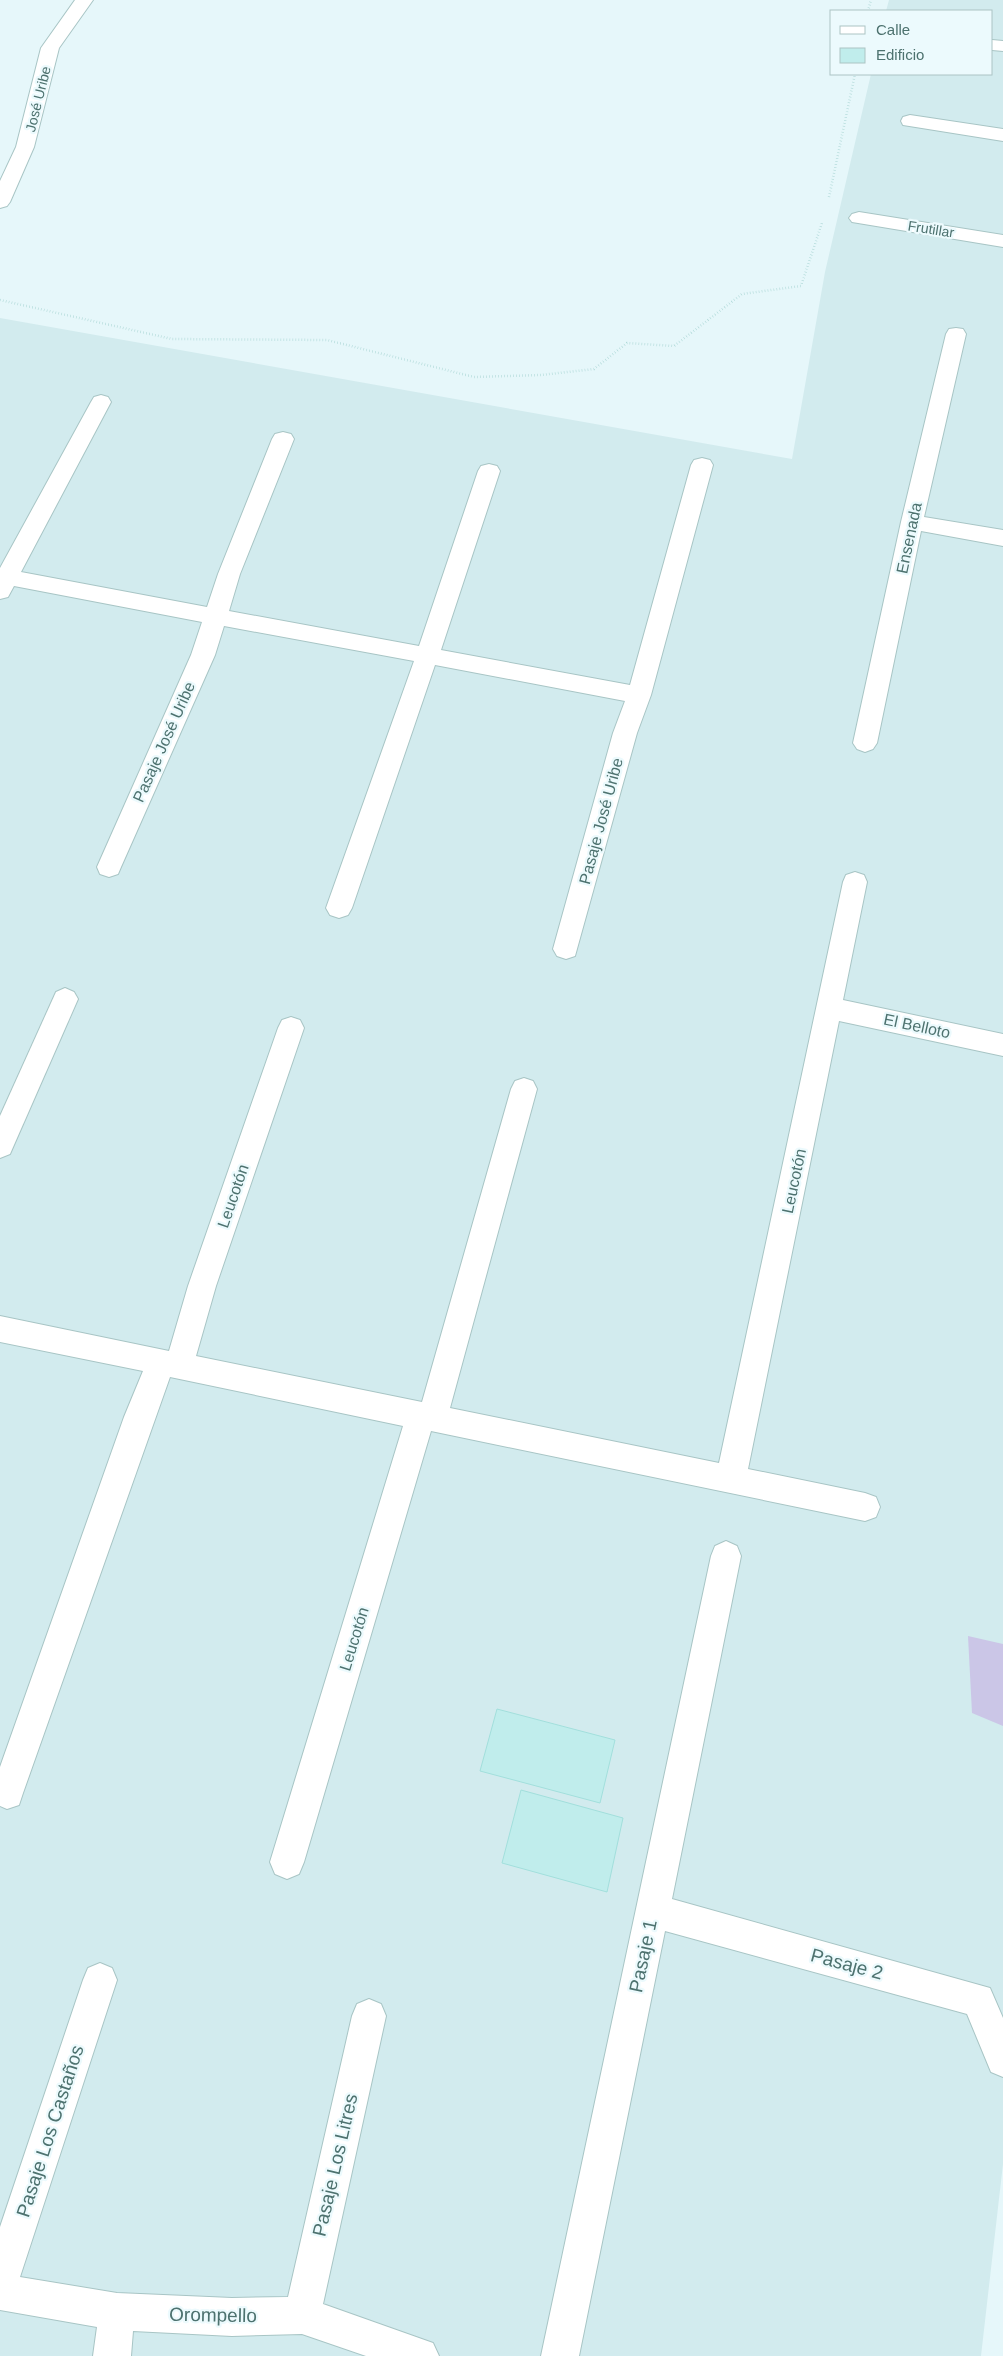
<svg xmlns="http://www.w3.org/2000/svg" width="1003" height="2356" viewBox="0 0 1003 2356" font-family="Helvetica,sans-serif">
<rect width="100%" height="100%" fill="#e6f7fa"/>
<path fill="#d2ebee" d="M889,0H1003V2164L981,2356H0V318L792,459L825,272L871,74H992V11H886Z"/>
<path fill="#cbc6e7" d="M968,1636L1003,1644V1726L972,1713Z"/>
<g fill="#c0edec" stroke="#a2dfdc">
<path d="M497,1709L615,1740L600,1803L480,1771Z"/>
<path d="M521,1790L623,1818L607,1892L502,1863Z"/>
</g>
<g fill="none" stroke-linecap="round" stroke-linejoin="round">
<g stroke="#a8c5c5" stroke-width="2">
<g id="minor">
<path d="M75,0H93L59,48L34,147L10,202L7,206L0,208V181L16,147L41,48Z"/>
<path d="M992,40L1003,41V51L992,50Z"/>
<path d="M910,115L1003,129V141L903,125L901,121L903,117Z"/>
<path d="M859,212L1003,235V247L852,222L849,218L852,214Z"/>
<path d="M956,328L963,329L966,334L924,517L1003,530V546L921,531L877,743L873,749L865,752L857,749L853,743L901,522L946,334L949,329Z"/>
<path d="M101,395L108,397L111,402L21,572L207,607L218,574L272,439L275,434L283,432L291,434L294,439L240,574L229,611L419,646L478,471L481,466L489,464L497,466L500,471L441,650L630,685L691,465L694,460L702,458L710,460L713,465L651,695L637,733L575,956L566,959L557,956L553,949L613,733L625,701L435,665L352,908L348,915L339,918L330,915L326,908L414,661L224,626L215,655L121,867L118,874L109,877L100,874L97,867L191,655L202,622L14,586L8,597L0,599V568L91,402L94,397Z"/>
<path d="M855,872L864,875L867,882L843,1000L1003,1034V1056L839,1021L748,1469L865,1493L876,1497L880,1507L876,1517L865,1521L431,1431L304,1862L299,1874L287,1879L275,1874L270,1862L403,1426L170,1377L23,1793L19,1805L7,1809L0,1806V1767L124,1417L143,1371L0,1342V1316L169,1351L188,1286L278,1028L282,1020L291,1017L300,1020L304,1028L216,1286L196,1356L422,1402L511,1089L515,1081L524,1078L533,1081L537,1089L450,1408L719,1463L843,882L846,875Z"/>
<path d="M65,988L74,992L78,999L10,1154L0,1158V1116L56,992Z"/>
<path d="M726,1541L737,1546L741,1556L672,1899L990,1988L1003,2018V2077L991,2072L967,2014L665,1931L579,2356H541L711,1556L715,1546Z"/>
<path d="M100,1963L112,1968L117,1980L20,2277L117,2293L232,2298L288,2297L352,2016L357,2004L369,1999L381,2004L386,2016L323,2304L433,2343L439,2356H366L302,2334L232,2336L133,2331L131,2356H93L97,2327L0,2310V2227L83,1980L88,1968Z"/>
</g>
</g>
<g stroke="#a3d2d0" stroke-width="2.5" stroke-dasharray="0.5 2.5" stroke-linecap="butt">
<path d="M868,11L871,0"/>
<path d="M829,197L855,74"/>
<path d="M0,300L172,339L327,340L474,377L541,375L594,369L627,343L674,346L742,294L801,286L822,223"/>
</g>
<use href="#minor" fill="#fff" fill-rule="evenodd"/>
</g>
<g text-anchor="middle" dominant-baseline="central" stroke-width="4.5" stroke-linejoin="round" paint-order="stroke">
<g font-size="14" fill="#4d726f" stroke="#ecfafd">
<text transform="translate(38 99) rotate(-76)">José Uribe</text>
<text transform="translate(931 229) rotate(9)">Frutillar</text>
</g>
<g font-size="16" fill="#4d726f" stroke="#ecfafd">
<text transform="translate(909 538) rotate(-78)">Ensenada</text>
<text transform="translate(164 742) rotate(-66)">Pasaje José Uribe</text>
<text transform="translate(601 821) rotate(-75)">Pasaje José Uribe</text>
<text transform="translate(917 1026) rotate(12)">El Belloto</text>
<text transform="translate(794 1181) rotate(-78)">Leucotón</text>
<text transform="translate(233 1196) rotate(-71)">Leucotón</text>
<text transform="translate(354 1639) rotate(-73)">Leucotón</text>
</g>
<g font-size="19" fill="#4d726f" stroke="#ecfafd">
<text transform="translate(643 1956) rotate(-78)">Pasaje 1</text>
<text transform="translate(847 1964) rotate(15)">Pasaje 2</text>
<text transform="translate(50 2131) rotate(-72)">Pasaje Los Castaños</text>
<text transform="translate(335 2165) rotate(-77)">Pasaje Los Litres</text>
<text transform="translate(213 2315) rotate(1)">Orompello</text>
</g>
</g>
<rect x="830" y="10" width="162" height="65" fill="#ecfafd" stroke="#acc4c4"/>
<rect x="840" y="26" width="25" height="8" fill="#ffffff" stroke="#acc4c4"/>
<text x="876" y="35" font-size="15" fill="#4d726f">Calle</text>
<rect x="840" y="48" width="25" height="15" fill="#c0edec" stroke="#acc4c4"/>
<text x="876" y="60" font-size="15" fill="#4d726f">Edificio</text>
</svg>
